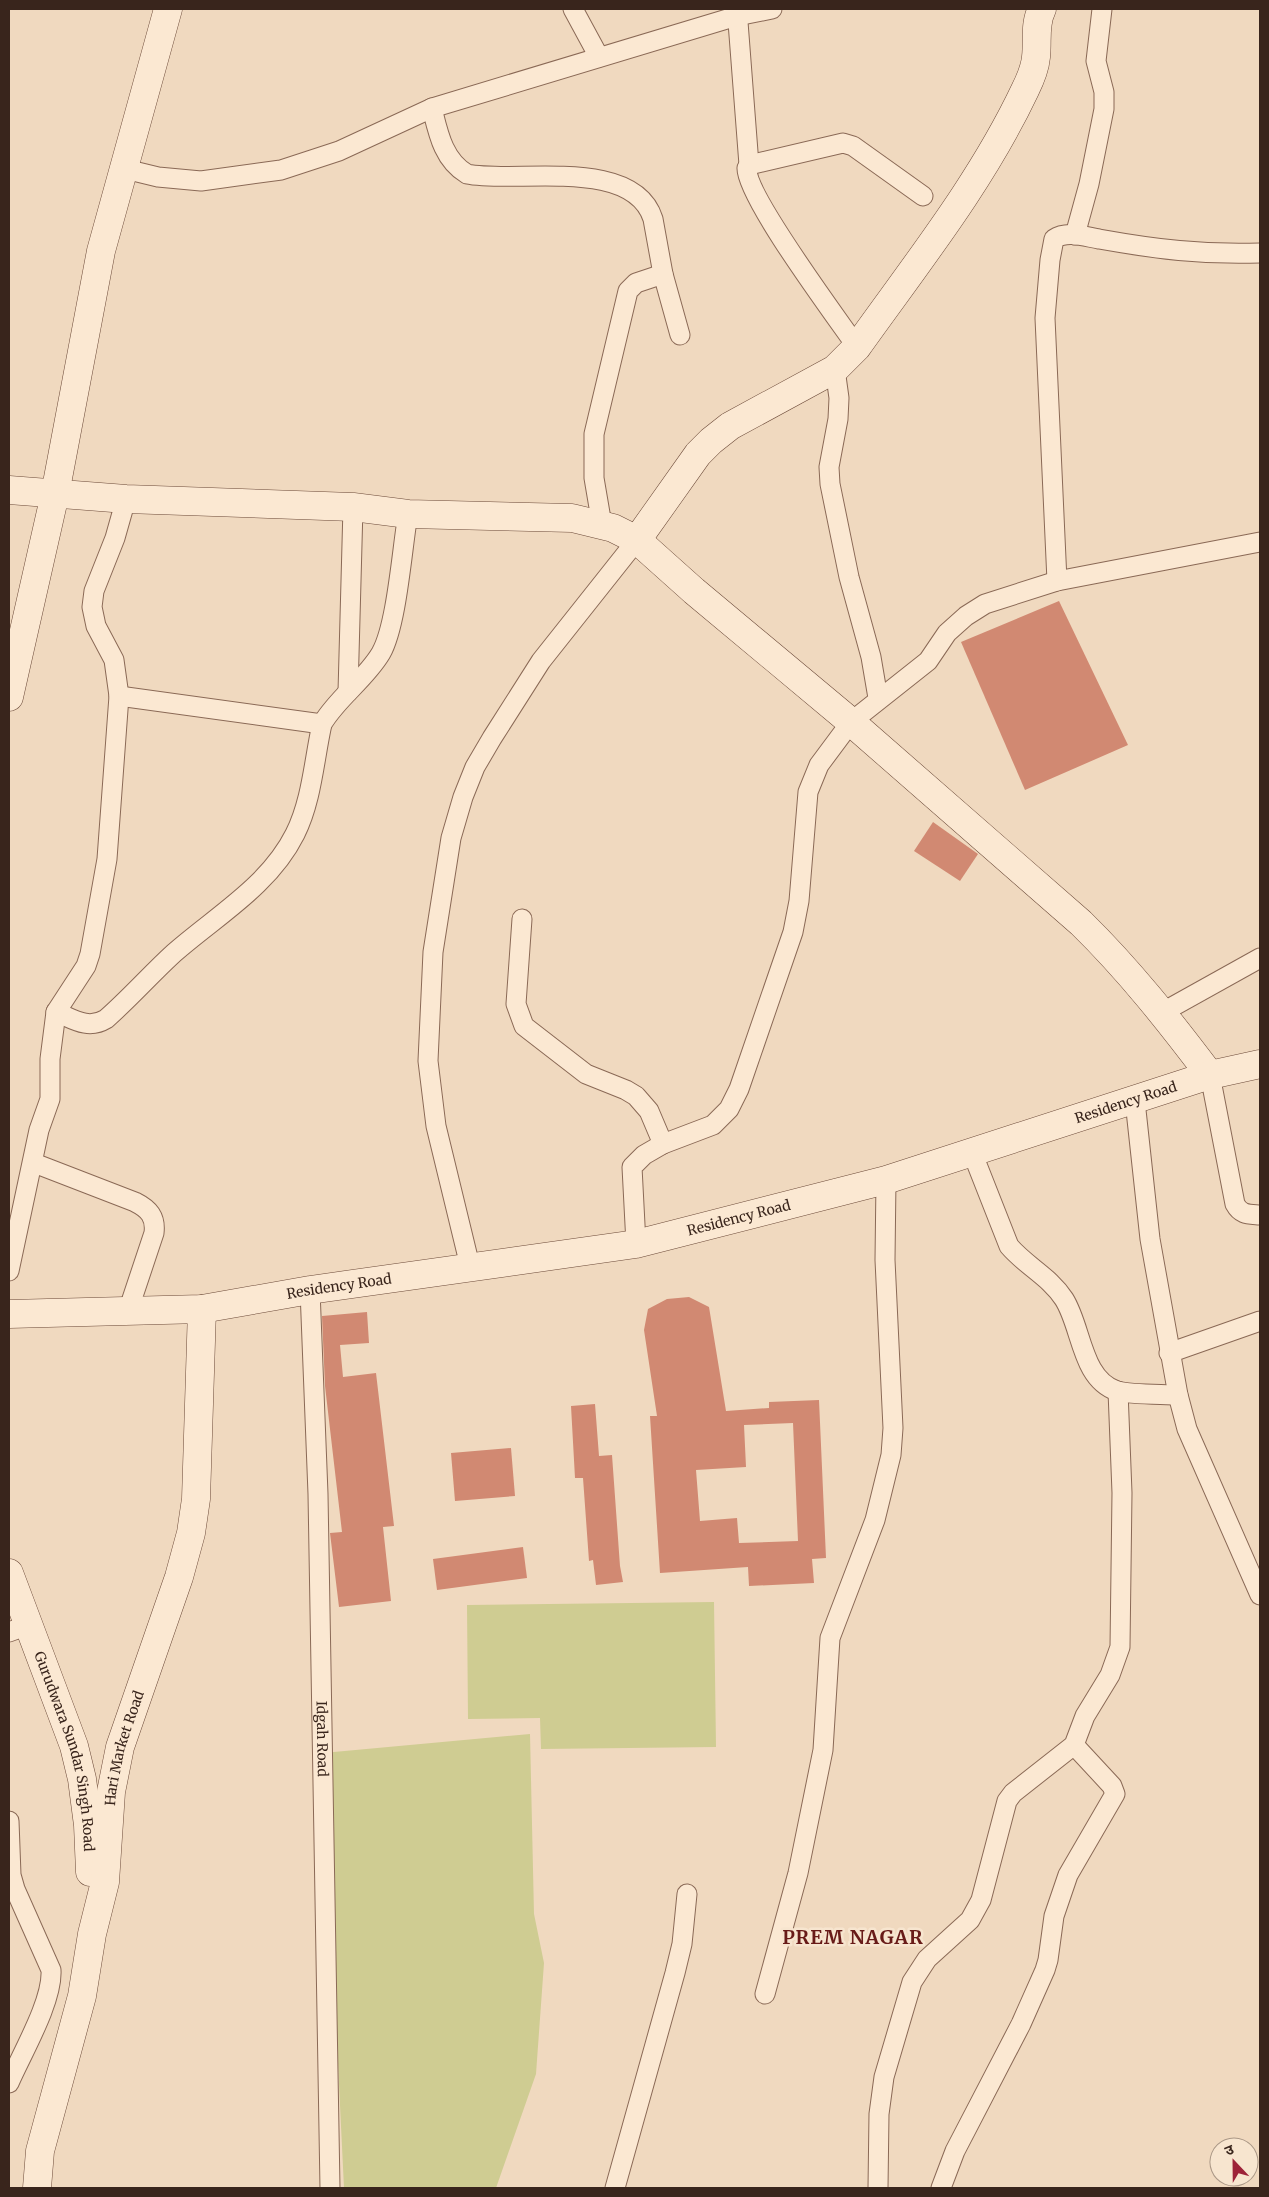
<svg xmlns="http://www.w3.org/2000/svg" width="1269" height="2197" viewBox="0 0 1269 2197" font-family="Merriweather,'Noto Sans Devanagari',serif">
<rect width="100%" height="100%" fill="#f0d9bf"/>
<g fill="#cfcc92">
<path d="M714,1602L716,1747L541,1749L540,1718L468,1719L467,1605Z"/>
<path d="M530,1734L534,1914L544,1963L536,2074L496,2188H344L323,1753Z"/>
</g>
<g fill="#d18972" fill-rule="evenodd">
<path d="M1059,601L1128,745L1025,790L961,642Z"/>
<path d="M933,822L978,854L960,881L914,851Z"/>
<path d="M689,1297L709,1307L726,1411L769,1408V1402L819,1400L826,1558L812,1559L814,1583L749,1586L748,1567L660,1573L650,1416H657L644,1330L648,1309L667,1299ZM793,1423L798,1541L739,1543L737,1518L700,1521L696,1470L746,1467L744,1425Z"/>
<path d="M367,1312L369,1343L340,1345L343,1377L376,1373L394,1526L383,1527L391,1601L339,1607L330,1533L342,1532L325,1386L322,1316Z"/>
<path d="M595,1404L599,1456L612,1455L620,1566L623,1582L596,1585L593,1560L589,1561L583,1478H575L571,1406Z"/>
<path d="M511,1448L515,1496L455,1501L451,1453Z"/>
<path d="M523,1547L527,1578L437,1590L433,1559Z"/>
</g>
<g fill="none" stroke-linecap="round" stroke-linejoin="round">
<g stroke="#8a6956" stroke-width="21">
<g id="street">
<path d="M573,9L599,57"/>
<path d="M737,9L749,165"/>
<path d="M432,108C438,132 443,160 467,174C515,184 633,156 653,219L663,274L680,335"/>
<path d="M125,169L158,177L201,181L281,170L339,151L432,108L737,16L772,9"/>
<path d="M1075,235L1089,184L1104,109V92L1096,61L1102,9"/>
<path d="M857,347C837,318 745,195 747,168L749,165L843,143L853,146L923,196"/>
<path d="M835,369L839,398L838,419L829,467L830,484L849,577L871,657L878,698"/>
<path d="M602,525L594,478V434L628,291L636,283L663,274"/>
<path d="M1057,581L1045,318L1050,260L1054,239C1067,230 1086,237 1099,239C1155,249 1203,255 1260,253"/>
<path d="M348,692L353,507"/>
<path d="M119,696L322,724"/>
<path d="M522,919L516,1004L524,1026L586,1074L626,1090L636,1096L649,1111L663,1144"/>
<path d="M56,1012C73,1019 88,1030 106,1019C130,998 151,974 174,953C216,916 269,886 295,834C312,800 314,760 322,724C338,697 365,680 381,653C397,625 402,548 408,514"/>
<path d="M1163,1012L1260,958"/>
<path d="M1210,1075L1235,1204C1241,1215 1248,1214 1260,1215"/>
<path d="M1135,1101L1150,1239L1178,1395L1187,1429L1260,1595"/>
<path d="M972,1152L1009,1246C1026,1266 1050,1277 1064,1299C1082,1327 1081,1379 1117,1391C1131,1395 1163,1394 1178,1395"/>
<path d="M34,1163L135,1202C149,1209 156,1217 154,1233L128,1311"/>
<path d="M636,1244L632,1167L644,1155L663,1144L713,1125L729,1109L739,1089L793,932L799,901L808,792L819,765L851,722L928,661L947,633L966,616L985,604L1057,581L1260,542"/>
<path d="M470,1266L436,1126L428,1061L433,952L451,838L463,797L475,767L492,738L541,661L637,540"/>
<path d="M9,1271L39,1130L50,1099V1059L56,1012L86,966L90,954L107,859L119,696L114,660L96,626L92,607L94,591L115,538L126,499"/>
<path id="s1" d="M310,1290L318,1494L330,2188"/>
<path d="M1169,1353L1260,1321"/>
<path d="M9,1632L28,1625"/>
<path d="M9,1821L11,1875L15,1889L51,1970C53,2001 22,2053 9,2083"/>
<path d="M765,1994L798,1873L823,1750L830,1638L875,1520L891,1455L893,1428L885,1260L886,1180"/>
<path d="M615,2188L675,1973L682,1944L687,1894"/>
<path d="M878,2188L879,2114L884,2077L912,1982L927,1959L970,1920L981,1900L1007,1801L1013,1793L1074,1745L1085,1716L1110,1675L1120,1647L1122,1493L1118,1391"/>
<path d="M941,2188L955,2151L1021,2024L1045,1970L1048,1960L1054,1916L1068,1875L1115,1794L1112,1786L1074,1745"/>
</g>
</g>
<g stroke="#6c4a39" stroke-width="29">
<g id="secondary">
<path d="M9,490L126,499L353,507L408,514L572,518L613,528L637,540L694,591L851,722L1081,923C1129,970 1170,1022 1210,1075"/>
<path d="M637,540L698,454L711,441L730,426L835,369L857,347C916,264 981,183 1025,90C1030,80 1035,68 1036,57C1038,41 1034,24 1042,9"/>
<path d="M9,697L55,494L101,251L168,9"/>
<path id="s2" d="M9,1314L202,1309L310,1290L636,1244L886,1180L1210,1075L1260,1064"/>
<path id="s3" d="M9,1573L74,1746L82,1779L88,1825L90,1872"/>
<path id="s4" d="M37,2188L40,2151L82,1996L92,1934L105,1882L111,1792L120,1747L179,1577L191,1533L196,1499L202,1309"/>
</g>
</g>
<use href="#street" stroke="#fbe8d2" stroke-width="19"/>
<use href="#secondary" stroke="#fbe8d2" stroke-width="28"/>
</g>
<g text-anchor="middle" dominant-baseline="central" stroke-width="5" stroke-linejoin="round" paint-order="stroke">
<g font-size="14" fill="#39251c" stroke="#f7e5cf">
<text stroke="none"><textPath href="#s2" startOffset="1142">Residency Road</textPath></text>
<text stroke="none"><textPath href="#s2" startOffset="738">Residency Road</textPath></text>
<text stroke="none"><textPath href="#s2" startOffset="332">Residency Road</textPath></text>
<text stroke="none"><textPath href="#s1" startOffset="449">Idgah Road</textPath></text>
<text stroke="none"><textPath href="#s4" startOffset="450">Hari Market Road</textPath></text>
<text stroke="none"><textPath href="#s3" startOffset="188">Gurudwara Sundar Singh Road</textPath></text>
</g>
<g font-size="19" font-weight="bold" letter-spacing="1" fill="#681b18" stroke="#f7e5cf">
<text x="853" y="1937">PREM NAGAR</text>
</g>
</g>
<rect width="1269" height="2197" fill="none" stroke="#39251c" stroke-width="20"/>
<g transform="translate(1234 2162) rotate(338)"><circle r="24" fill="#f7e5cf" stroke="#ab9887"/>
<path d="M0-4L9 19L0 12L-9 19Z" fill="#9d2238"/>
<text y="-8" font-size="14" font-weight="bold" text-anchor="middle" fill="#39251c">उ</text>
</g>
</svg>
